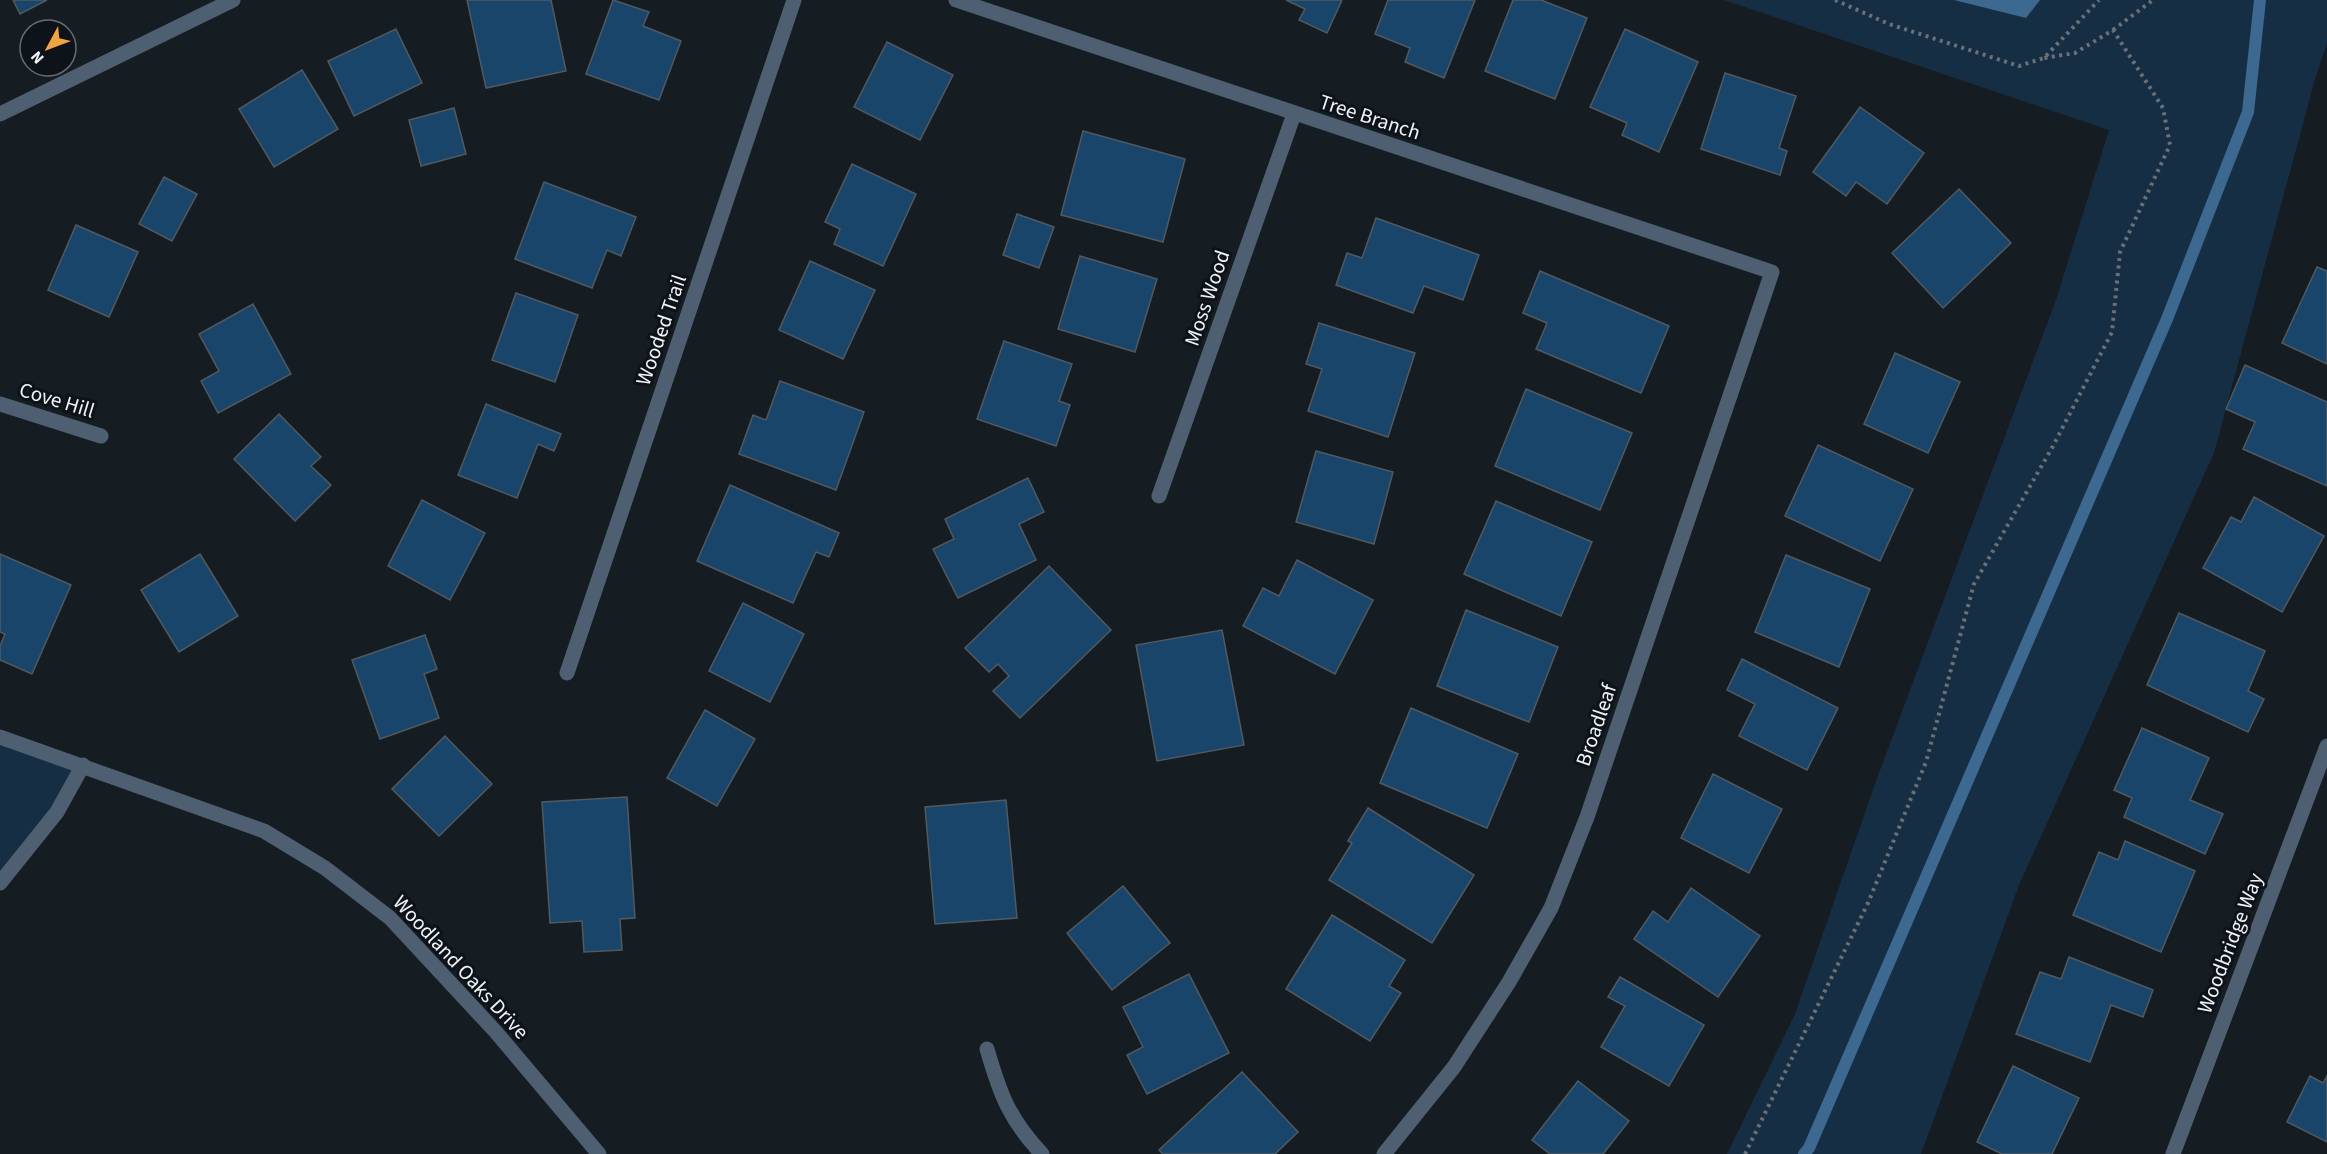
<svg xmlns="http://www.w3.org/2000/svg" width="2327" height="1154" viewBox="0 0 2327 1154" font-family="'Source Sans 3',sans-serif">
<rect width="100%" height="100%" fill="#151c22"/>
<g fill="#162e44">
<path d="M1724,0H2327V43L2315,79L2214,453L2019,885L1921,1154H1727L1795,1014L1876,781L2056,300L2109,130Z"/>
<path d="M0,737L83,765L0,883Z"/>
</g>
<path fill="#3d6890" d="M1954,0H2040L2026,18Z"/>
<g fill="none" stroke-linecap="round" stroke-linejoin="round">
<path stroke="#3d6890" stroke-width="12" d="M1804,1154L1809,1148L2167,319L2248,112L2260,0"/>
</g>
<g fill="#1a456b" stroke="#515960" stroke-width="1.5">
<path d="M13,0H47L20,14Z"/>
<path d="M467,0H551L566,71L486,88Z"/>
<path d="M613,0L649,12L643,26L681,41L659,100L586,74Z"/>
<path d="M1286,0H1342L1327,33L1299,20L1305,9Z"/>
<path d="M1388,0H1475L1444,78L1405,62L1410,48L1375,34Z"/>
<path d="M1513,0H1541L1587,18L1555,99L1485,71Z"/>
<path d="M396,29L422,83L354,116L328,61Z"/>
<path d="M1625,29L1698,62L1659,152L1622,135L1627,123L1590,107Z"/>
<path d="M887,42L953,75L920,140L854,107Z"/>
<path d="M302,70L338,129L274,167L239,109Z"/>
<path d="M1725,73L1796,96L1779,148L1787,151L1780,175L1701,149Z"/>
<path d="M1860,107L1924,153L1887,204L1856,182L1846,196L1813,172Z"/>
<path d="M454,108L466,154L421,166L409,120Z"/>
<path d="M1083,131L1185,159L1163,242L1061,215Z"/>
<path d="M852,164L916,194L883,266L834,244L840,229L825,222Z"/>
<path d="M164,177L197,194L172,241L139,224Z"/>
<path d="M544,182L636,217L621,256L607,250L592,288L515,259Z"/>
<path d="M1959,189L2011,243L1943,308L1892,253Z"/>
<path d="M1017,214L1054,227L1039,268L1003,255Z"/>
<path d="M1376,218L1479,255L1463,300L1424,286L1413,313L1336,285L1347,253L1362,258Z"/>
<path d="M76,225L138,252L109,317L48,290Z"/>
<path d="M1080,256L1157,279L1135,352L1058,329Z"/>
<path d="M810,261L875,290L843,359L779,330Z"/>
<path d="M2317,267L2327,271V364L2282,343Z"/>
<path d="M1540,271L1669,326L1641,393L1536,349L1547,323L1523,313Z"/>
<path d="M516,293L578,315L555,382L492,360Z"/>
<path d="M253,304L291,374L218,413L201,381L219,371L199,334Z"/>
<path d="M1319,323L1415,353L1388,437L1308,411L1322,369L1306,364Z"/>
<path d="M1004,341L1072,364L1059,401L1070,405L1056,446L977,419Z"/>
<path d="M1895,353L1960,382L1928,453L1864,424Z"/>
<path d="M2245,365L2327,402V486L2243,449L2255,422L2226,409Z"/>
<path d="M780,381L864,412L836,490L739,454L753,415L766,420Z"/>
<path d="M1526,389L1632,433L1600,510L1495,466Z"/>
<path d="M486,404L561,434L554,451L538,444L517,498L458,475Z"/>
<path d="M279,414L321,457L311,466L331,485L295,521L234,459Z"/>
<path d="M1818,445L1913,489L1880,561L1785,516Z"/>
<path d="M1316,451L1393,472L1374,544L1296,522Z"/>
<path d="M1028,478L1044,512L1019,524L1036,560L958,598L933,549L954,539L945,519Z"/>
<path d="M730,485L839,533L829,557L816,552L793,603L697,561Z"/>
<path d="M2254,497L2324,536L2282,612L2203,568L2231,517L2241,522Z"/>
<path d="M422,500L485,533L450,600L388,566Z"/>
<path d="M1496,501L1592,542L1561,616L1464,574Z"/>
<path d="M0,554L71,585L32,674L0,660V646L5,634L0,632Z"/>
<path d="M200,554L238,616L179,652L141,590Z"/>
<path d="M1786,555L1870,589L1839,667L1755,632Z"/>
<path d="M1297,560L1373,600L1335,674L1243,626L1263,588L1279,596Z"/>
<path d="M1049,566L1111,630L1020,718L993,691L1009,676L998,664L989,672L965,648Z"/>
<path d="M743,603L804,634L770,702L709,671Z"/>
<path d="M1466,610L1558,647L1529,722L1437,686Z"/>
<path d="M2179,613L2265,651L2248,691L2264,699L2248,732L2147,685Z"/>
<path d="M1222,630L1244,745L1157,761L1136,645Z"/>
<path d="M425,635L437,669L424,674L439,718L380,739L352,660Z"/>
<path d="M1742,659L1838,708L1807,770L1739,736L1755,704L1727,690Z"/>
<path d="M1411,708L1518,754L1487,828L1380,783Z"/>
<path d="M705,710L755,739L717,806L667,778Z"/>
<path d="M2142,728L2209,758L2190,800L2223,814L2205,854L2124,817L2132,798L2114,790Z"/>
<path d="M445,736L492,784L439,836L392,789Z"/>
<path d="M1713,774L1782,809L1749,873L1681,838Z"/>
<path d="M627,797L635,918L620,919L622,950L584,952L582,921L550,923L542,802Z"/>
<path d="M1006,800L1017,918L935,924L925,807Z"/>
<path d="M1368,808L1474,875L1432,943L1329,880L1352,843L1348,841Z"/>
<path d="M2125,841L2195,871L2161,952L2073,915L2099,852L2118,860Z"/>
<path d="M1123,886L1170,943L1112,990L1067,933Z"/>
<path d="M1691,888L1760,936L1718,997L1634,939L1653,911L1668,922Z"/>
<path d="M1332,915L1405,960L1389,986L1401,993L1370,1041L1286,989Z"/>
<path d="M2069,957L2153,990L2143,1017L2111,1005L2090,1062L2016,1034L2040,972L2061,979Z"/>
<path d="M1189,974L1229,1053L1147,1094L1127,1055L1143,1047L1123,1007Z"/>
<path d="M1620,977L1704,1025L1669,1086L1601,1047L1625,1006L1608,997Z"/>
<path d="M2013,1066L2079,1098L2052,1154H2002L1977,1142Z"/>
<path d="M1242,1072L1298,1132L1275,1154H1163L1159,1150Z"/>
<path d="M2310,1076L2323,1083L2327,1076V1142L2287,1122Z"/>
<path d="M1578,1081L1629,1121L1603,1154H1550L1532,1140Z"/>
</g>
<g fill="none" stroke-linecap="round" stroke-linejoin="round">
<g stroke="#6a7076" stroke-width="4" stroke-dasharray="3 4.5" stroke-linecap="butt">
<path d="M1835,0L1889,24L2019,66L2044,58L2099,0"/>
<path d="M2113,30L2153,0"/>
<path d="M1745,1154L1868,903L1926,762L1974,584L2053,446L2112,332L2120,252L2170,145L2163,108L2113,30L2075,53L2044,58"/>
</g>
<g stroke="#4d5f71" stroke-width="15">
<path d="M956,0L1772,272L1587,817L1551,908L1509,982L1454,1067L1384,1154"/>
<path d="M0,114L233,0"/>
<path d="M0,404L101,436"/>
<path d="M1159,496L1294,114"/>
<path d="M567,673L794,0"/>
<path d="M0,883L57,812L83,765"/>
<path d="M987,1049C1000,1094 1009,1119 1042,1154"/>
<path d="M2173,1154L2327,746"/>
</g>
<path stroke="#4d5f71" stroke-width="15" d="M0,737L264,831L325,868L390,918L495,1031L599,1154"/>
</g>
<g text-anchor="middle" dominant-baseline="central" stroke-width="6" stroke-linejoin="round" paint-order="stroke">
<g font-size="21" fill="#f0f4f9" stroke="#0d1319">
<text transform="translate(1370 117) rotate(18)">Tree Branch</text>
<text transform="translate(1207 298) rotate(-71)">Moss Wood</text>
<text transform="translate(661 330) rotate(-71)">Wooded Trail</text>
<text transform="translate(57 400) rotate(17)">Cove Hill</text>
<text transform="translate(1596 725) rotate(-71)">Broadleaf</text>
<text transform="translate(2230 943) rotate(-69)">Woodbridge Way</text>
<text transform="translate(461 967) rotate(47)">Woodland Oaks Drive</text>
</g>
</g>
<g transform="translate(48 48) rotate(229)"><circle r="28" fill="#0d1319" stroke="#686d73" stroke-width="1.5"/>
<path d="M0-4.5L10 22L0 15L-10 22Z" fill="#f3a442"/>
<text y="-9" font-size="16" font-weight="bold" text-anchor="middle" fill="#f0f4f9">N</text>
</g>
</svg>
